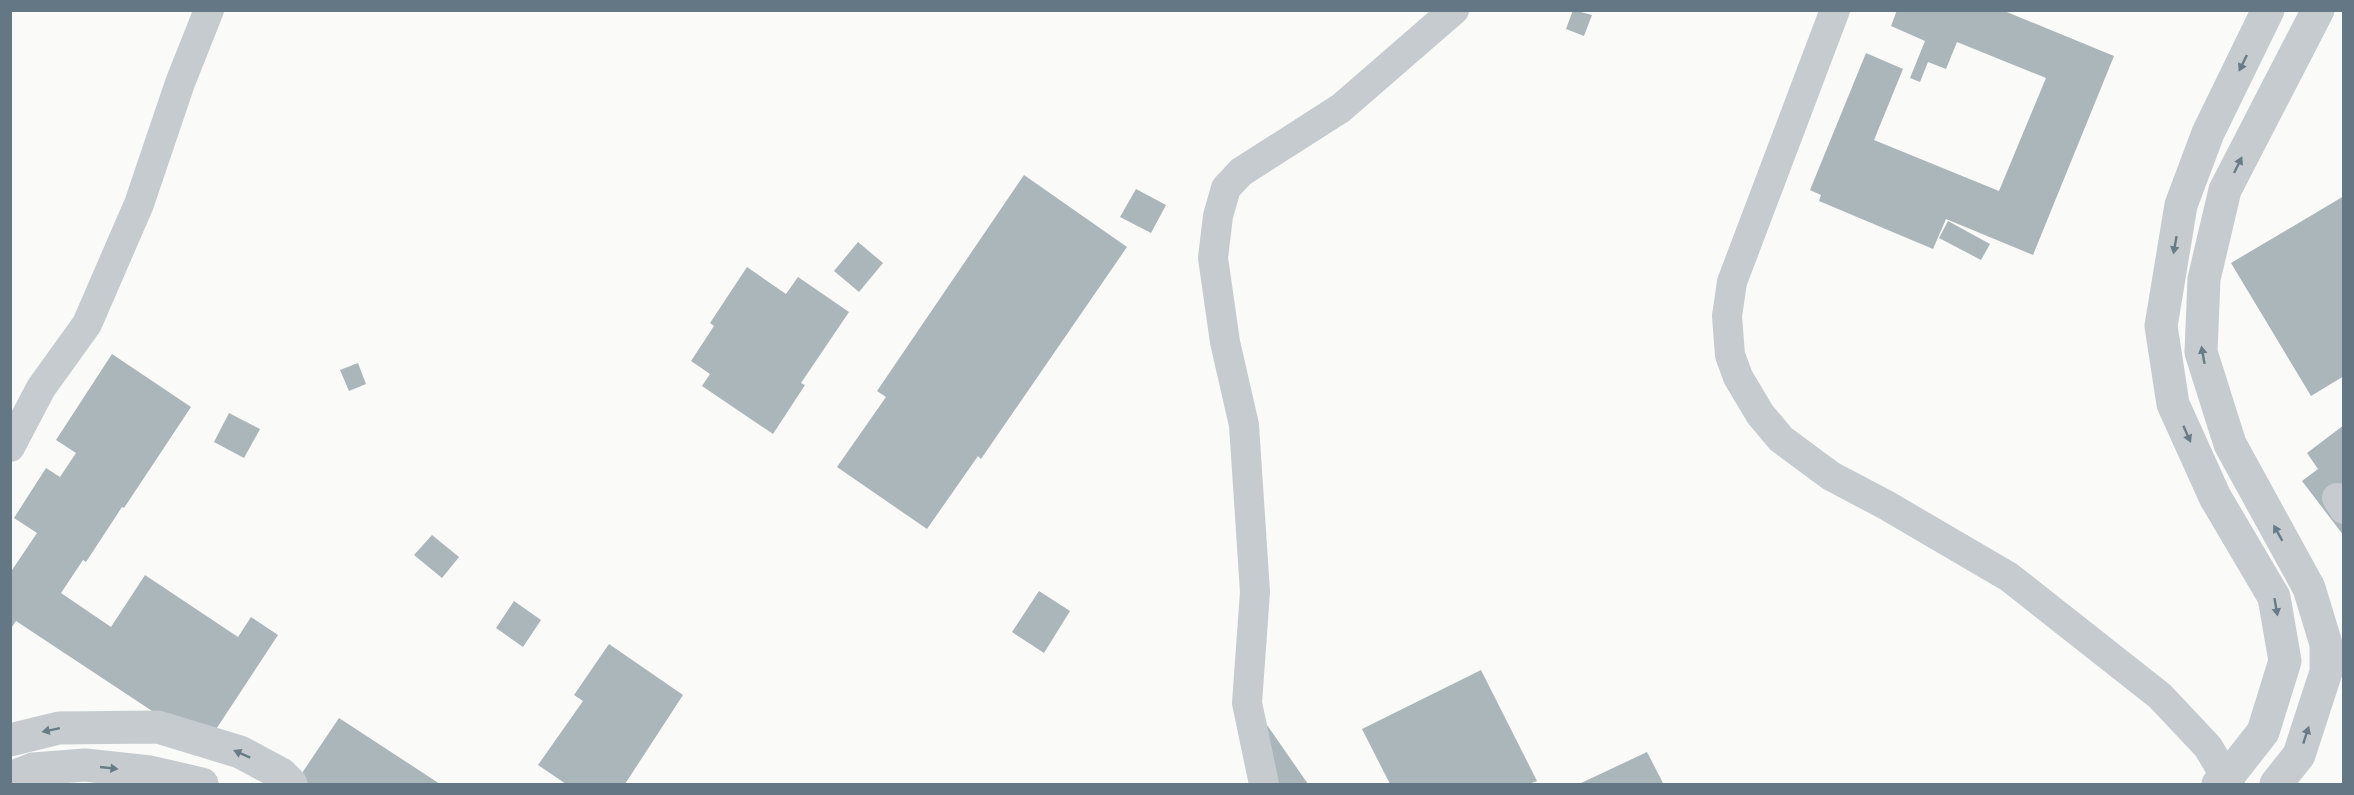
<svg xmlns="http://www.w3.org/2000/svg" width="2354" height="795" viewBox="0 0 2354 795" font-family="Helvetica,sans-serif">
<rect width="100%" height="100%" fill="#fafaf8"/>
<g fill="#abb6bb">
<path d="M1573,10L1592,15L1584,36L1566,29Z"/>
<path d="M1897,10H2002L2114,56L2033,255L1946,219L1933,249L1819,201L1821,195L1810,190L1866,53L1903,69L1874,140L1999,191L2046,78L1957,42L1946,69L1928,62L1920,82L1910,78L1925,41L1891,26Z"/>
<path d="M1024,175L1127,247L981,459L978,456L927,529L837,467L886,397L877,391Z"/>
<path d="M1136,189L1166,205L1151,233L1120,217Z"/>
<path d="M2344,196V376L2311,396L2231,263Z"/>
<path d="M1948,221L1990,244L1981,260L1939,238Z"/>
<path d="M858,242L883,263L859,292L834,271Z"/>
<path d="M747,267L786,294L798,277L849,312L801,383L805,385L773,434L702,386L710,374L691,361L714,326L710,323Z"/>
<path d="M112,354L191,407L124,508L122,507L86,562L83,560L61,593L111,627L145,575L238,637L251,617L278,635L205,746L16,621L10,630V573L37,533L14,518L46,468L60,477L76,453L56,440Z"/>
<path d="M358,363L366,384L349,391L340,370Z"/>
<path d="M229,413L260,429L244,458L214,442Z"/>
<path d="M2344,425V536L2302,481L2318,469L2307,453Z"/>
<path d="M432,535L459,557L442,578L414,555Z"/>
<path d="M1039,591L1070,611L1044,653L1012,632Z"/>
<path d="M514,601L541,620L523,647L496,628Z"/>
<path d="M609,644L683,695L625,784H566L538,765L583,701L574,695Z"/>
<path d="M1481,670L1537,781L1529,784H1390L1362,729Z"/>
<path d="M339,718L440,784H306L298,779Z"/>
<path d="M1267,725L1308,784H1271L1242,742Z"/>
<path d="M1647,752L1663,783L1659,784H1579Z"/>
</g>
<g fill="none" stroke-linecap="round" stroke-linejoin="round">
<g stroke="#c5cbce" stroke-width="30">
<path d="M1835,10L1732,282L1727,316L1730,355L1738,377L1760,414L1781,439L1831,476L1886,505L2009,577L2160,696L2208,747L2230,784"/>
<path d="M10,447L41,388L87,324L139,204L180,83L209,10"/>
<path d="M2337,498L2344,509"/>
<path d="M1264,784L1247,703L1255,592L1244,425L1225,342L1213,258L1218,216L1226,188L1241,172L1341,108L1454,10"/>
</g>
<g stroke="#c5cbce" stroke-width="33">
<path d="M10,740L59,728L158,727L240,752L281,774L291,784"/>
<path d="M10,778L33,769L85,765L150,772L202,784"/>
<path d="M2218,784L2226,779L2263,732L2285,661L2274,597L2215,497L2173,404L2161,326L2181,205L2208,133L2268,10"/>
<path d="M2276,784L2299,755L2326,672V644L2309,588L2230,444L2201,352L2204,279L2225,190L2318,10"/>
</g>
</g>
<defs><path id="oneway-solid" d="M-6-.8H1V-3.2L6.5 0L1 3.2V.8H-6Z" transform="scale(1.5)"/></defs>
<g fill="#687c88">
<use href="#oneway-solid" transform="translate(2243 63) rotate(116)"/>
<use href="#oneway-solid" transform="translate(2238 165) rotate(-64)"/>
<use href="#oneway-solid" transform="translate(2175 245) rotate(100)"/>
<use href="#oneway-solid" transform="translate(2203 355) rotate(-100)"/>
<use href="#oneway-solid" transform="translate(2187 434) rotate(66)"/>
<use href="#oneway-solid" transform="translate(2278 533) rotate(-119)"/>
<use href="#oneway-solid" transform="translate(2276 607) rotate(80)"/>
<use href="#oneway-solid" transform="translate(51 730) rotate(168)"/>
<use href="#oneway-solid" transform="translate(2306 735) rotate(-72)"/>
<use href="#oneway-solid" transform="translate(242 754) rotate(-156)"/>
<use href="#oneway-solid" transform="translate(109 768) rotate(6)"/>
</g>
<rect width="2354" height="795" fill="none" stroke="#637884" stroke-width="24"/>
</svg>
